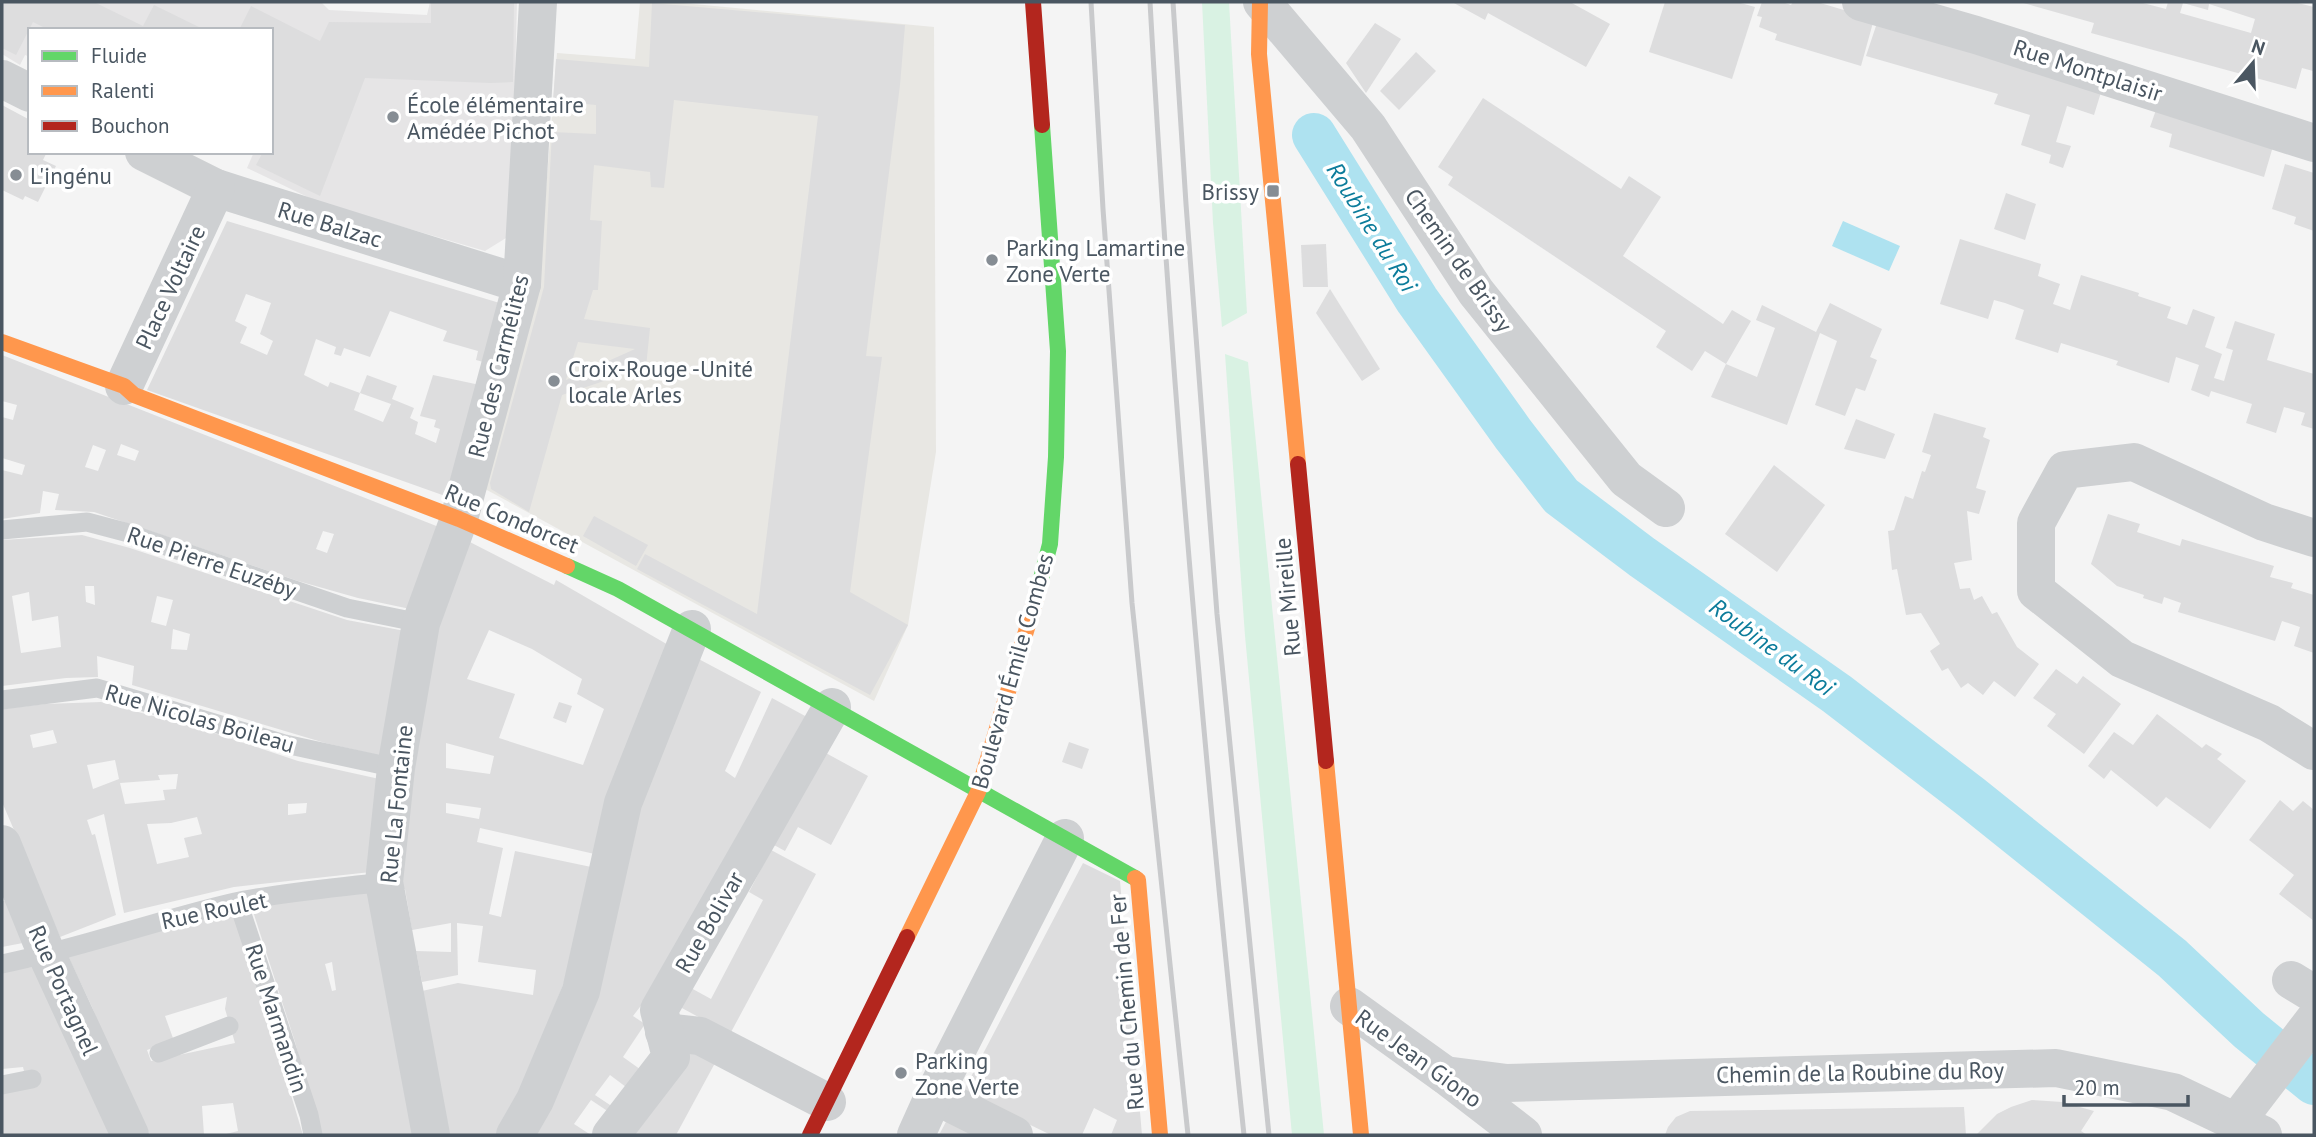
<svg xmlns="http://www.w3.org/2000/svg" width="2316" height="1137" viewBox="0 0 2316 1137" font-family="'PT Sans',sans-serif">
<rect width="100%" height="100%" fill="#f4f4f4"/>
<path fill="#e8e7e3" d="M640,2H673L934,27L936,452L908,625L874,701L485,489L538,289L557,53L635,59Z"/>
<path fill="#e6e5e6" d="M2,2H321L329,10L427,15L430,2H517L511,235L485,251L318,202L247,168L254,152H271V30H30V57L25,55L20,65L2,54Z"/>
<g fill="#d9f2e3">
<path d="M1202,2H1229L1247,313L1222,327L1213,223Z"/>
<path d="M1225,354L1248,362L1324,1135H1292L1245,636Z"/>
</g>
<path fill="#aee2f0" d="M1843,221L1900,246L1889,271L1832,246Z"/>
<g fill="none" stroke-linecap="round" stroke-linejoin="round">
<path stroke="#aee2f0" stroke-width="44" d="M1314,135L1417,300L1513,434L1561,496L1642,557L1837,694L1971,797L2172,958L2249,1030L2314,1083"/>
</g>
<g fill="#ddddde" fill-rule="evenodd">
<path d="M2,2H94L143,26L154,5L205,30H49L33,22L16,55L2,48Z"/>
<path d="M431,2H514L513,82L490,83L365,78L320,196L256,165L263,152H271L273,131L271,130V30H239L251,6L320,41L329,22L431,23Z"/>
<path d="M1452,2H1570L1610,24L1586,67L1488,13L1485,20Z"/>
<path d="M1665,2H1737L1755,7L1732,79L1649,52Z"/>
<path d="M1762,2H1782L1791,5L1793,2H1817L1874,19L1861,66L1775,40L1777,34L1759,27L1762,17L1757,16Z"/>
<path d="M2020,2H2139L2166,9L2168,2H2294L2314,7V68L2313,71L2302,68L2296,89L2091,33L2094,23ZM2183,3L2208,10L2209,4L2255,19L2251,33L2180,13Z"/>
<path d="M652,3L905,25L900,85L866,356L882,357L850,592L908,625L870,695L637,569L645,554L757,614L818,116L674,100L664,188L651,187L650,172L594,165L590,220L602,221L598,290H593L584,319L650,328L646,367L562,395L529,512L491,489L490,483L544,287L552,132L596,134V105L553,101L556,59L649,67ZM578,342L635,349L566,380Z"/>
<path d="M1878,20L2102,89L2094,115L2067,106L2056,142L2071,146L2063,168L2049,163L2051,155L2021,145L2030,115L1994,104L1998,94L1866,56Z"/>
<path d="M1375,23L1401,39L1366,93L1346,63Z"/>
<path d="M1416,52L1436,71L1399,110L1380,91Z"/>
<path d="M1483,98L1621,189L1629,176L1661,197L1623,256L1723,324L1732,310L1751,321L1726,364L1757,377L1775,328L1756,320L1762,305L1816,332L1830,303L1882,329L1870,357L1877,360L1865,391L1856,388L1845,416L1815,405L1837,341L1820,333L1787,425L1711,397L1726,364L1705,351L1692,371L1656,347L1666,331L1448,185L1453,177L1438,167Z"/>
<path d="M2,105L30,120V152H47L43,160L56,166L38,202L25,196L23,200L2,190Z"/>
<path d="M2157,107L2274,143L2264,177L2169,147L2172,134L2150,127Z"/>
<path d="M2285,164L2314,173V231L2294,224L2296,217L2272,209Z"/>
<path d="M2006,193L2036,204L2025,240L1994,229Z"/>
<path d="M227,221L503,304L487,363L476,360L478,351L443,341L447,331L390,311L370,357L344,348L341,356L334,354L336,347L316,339L304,375L328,387L330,382L360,393L354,410L383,422L391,404L360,393L367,375L397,386L392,399L414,408L410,418L418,422L415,434L436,443L440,429L434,427L436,420L420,416L433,375L480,385L448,497L147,390ZM246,294L271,303L260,334L273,341L267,355L240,343L247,327L235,321Z"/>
<path d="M1960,239L2041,264L2038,276L2060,284L2053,304L2070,310L2081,275L2139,293L2138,296L2171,307L2167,318L2187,325L2193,309L2215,317L2205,347L2222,354L2214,378L2224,381L2233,350L2226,348L2235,321L2275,334L2267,360L2314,374V429L2301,425L2305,413L2284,407L2276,433L2246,423L2252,404L2211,391L2209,397L2191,390L2199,365L2176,357L2169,383L2116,365L2118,361L2061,343L2058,353L2015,339L2024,310L2005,303L1994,300L1988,319L1940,304Z"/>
<path d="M1326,244L1328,287H1303L1301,245Z"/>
<path d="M1330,289L1380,369L1362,381L1316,313Z"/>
<path d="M2,355L444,529L415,610L358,598L298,581L94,512L55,510L59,494L43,491L40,513L2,519V470L22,475L25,465L2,458V417L13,420L17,405L2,401ZM121,444L139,451L135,461L117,455ZM93,445L106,450L98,471L85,467ZM323,531L334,534L327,553L316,549Z"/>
<path d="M1934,413L1986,428L1983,437L1990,440L1976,488L1986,491L1979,514L1967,511L1972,560L1954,563L1960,589L1970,588L1974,600L1982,596L1992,614L1997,612L2017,647L2039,664L2015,697L1994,681L1983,695L1968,683L1961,688L1948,668L1942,671L1930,651L1940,644L1921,613L1906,615L1897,569L1892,570L1888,531L1894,530L1905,496L1913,499L1922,471L1925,472L1931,455L1922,452Z"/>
<path d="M1856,419L1895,434L1885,459L1844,449Z"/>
<path d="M1774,465L1825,505L1777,572L1725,534Z"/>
<path d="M2108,514L2140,524L2137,532L2180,546L2182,539L2274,566L2270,577L2293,583L2291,588L2314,595V653L2294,646L2300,627L2282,621L2275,641L2178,612L2181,603L2164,597L2162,604L2143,598L2144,595L2117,586L2091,564Z"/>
<path d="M594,516L648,545L636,566L583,536Z"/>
<path d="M82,535L130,548L347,620L405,631L386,757L325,743L132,685L134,666L97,656L98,677L66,678L2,686V540ZM85,586H94L95,605L86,602ZM29,592L32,621L58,616L61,647L21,653L12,596ZM157,596L173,600L166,626L151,622ZM173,629L190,634L187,650L171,649Z"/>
<path d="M462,538L554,585L556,580L670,646L599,855L480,828L477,842L503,848L489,914L501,917L515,851L596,868L567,975L503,1135H441L422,991L458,983L533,995L536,970L478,962L483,926L457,923L458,975L422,982L416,951L451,952V923L412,930L405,889H399L410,729ZM489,630L532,649L582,679L577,694L604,709L583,765L499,738L515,694L467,679ZM446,743L494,756L490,774L446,768ZM446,803L481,808L479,819L446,813Z"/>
<path d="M693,656L761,692L725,771L735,778L772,698L807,717L663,977L633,1016L645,1024L623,1057L644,1072L630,1090L610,1075L595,1095L616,1109L612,1114L591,1100L574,1124L591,1135H530L633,804Z"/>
<path d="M2056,669L2077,684L2083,676L2121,704L2084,754L2047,726L2056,714L2033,698Z"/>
<path d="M101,702L205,730L298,761L384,780L380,871L234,887L124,913L104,814L87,820L92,835L95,834L116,915L60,937L2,802V709L45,704ZM53,730L57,743L33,748L30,735ZM115,760L119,779L93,789L87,765ZM178,774L176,789L163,790L165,800L125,804L120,783L160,780L158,775ZM307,803L306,813L288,815V804ZM197,817L202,834L184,838L189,857L157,864L147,824L171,823Z"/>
<path d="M559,702L572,706L566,723L553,718Z"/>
<path d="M2157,714L2202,748L2206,744L2222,754L2217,759L2246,781L2210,829L2166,797L2157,807L2111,770L2104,779L2088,766L2114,732L2133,745Z"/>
<path d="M1069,742L1089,749L1082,769L1062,762Z"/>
<path d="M824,752L868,776L831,845L798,827L785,851L774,845Z"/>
<path d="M2280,800L2293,811L2303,801L2314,810V921L2279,894L2294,875L2249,840Z"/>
<path d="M771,850L816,874L730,1034L680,1007L691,988L711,999L763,900L749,892Z"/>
<path d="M1083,863L1120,881L1142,1135H1111L1117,1120L1094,1108L1082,1135H1051L963,1092Z"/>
<path d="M380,887L422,1135H321L295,1042L250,902ZM332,962L336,990L332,991L325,964Z"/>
<path d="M10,900L28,942L2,947V901Z"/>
<path d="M234,906L303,1135H222L238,1131L233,1103L202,1106L204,1135H150L114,1062L92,1007L68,956ZM227,997L225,1009L235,1043L151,1061L147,1050L174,1041L165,1016Z"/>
<path d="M37,962L111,1135H2V1091L24,1071L23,1067L2,1069V971Z"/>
<path d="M692,1050L715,1063L676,1135H625Z"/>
<path d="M2032,1100L2062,1102L2094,1111L2081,1131L2087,1135H1976L1997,1114L2011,1107Z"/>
<path d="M1964,1107L1966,1135H1665L1668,1127L1676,1117L1690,1111Z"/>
<path d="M948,1118L981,1135H939Z"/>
</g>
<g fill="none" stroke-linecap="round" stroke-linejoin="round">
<g stroke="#ced0d2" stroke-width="19">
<path d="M2,530L87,522L125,532L347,608L421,623"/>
<path d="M2,700L97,688L285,744L396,768"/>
<path d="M238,902L309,1115L313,1135"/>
<path d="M2,964C81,948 157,920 235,902C284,892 335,888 384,882"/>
<path d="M159,1053L229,1026"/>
<path d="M2,1085L32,1079"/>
</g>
<g stroke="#ced0d2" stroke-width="38">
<path d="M1262,2L1368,127L1476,292L1626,479L1666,508"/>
<path d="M1861,2L1976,35L2314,143"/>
<path d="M2,79L30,93"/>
<path d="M144,152L216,188L522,284"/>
<path d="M124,386L216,188"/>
<path d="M2314,538L2264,522L2134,462L2065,470L2036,523V591L2122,659L2269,723L2314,751"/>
<path d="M2,844L47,955L130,1135"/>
<path d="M2291,980L2314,994"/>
<path d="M1349,1006L1445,1075L1523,1135"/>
<path d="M664,1032L700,1036L827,1102"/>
<path d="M1445,1075L1507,1083L2056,1068L2173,1092L2263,1135"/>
<path d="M934,1095L1014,1135"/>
<path d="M2236,1122L2314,1020"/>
<path d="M431,1135L384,882L396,768L421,623L459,519L522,284L538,2"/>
<path d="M515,1135L535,1100L581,991L623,803L692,629"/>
<path d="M611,1135L671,1057L659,1010L832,707"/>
<path d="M916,1135L934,1095L1065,838"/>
</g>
<g stroke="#63d668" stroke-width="16">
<path d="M567,566L618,589L1135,878"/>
<path d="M1036,598L1050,544L1056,457L1058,351L1042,125"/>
</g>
<g stroke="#ff974d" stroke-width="16">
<path d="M1260,2L1259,54L1298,464"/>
<path d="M2,342L124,386L134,395L459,519L567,566"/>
<path d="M1326,761L1361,1135"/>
<path d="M1135,878L1138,880L1160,1135"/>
<path d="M907,937L978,792L1036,598"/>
</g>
<g stroke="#b3261e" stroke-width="16">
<path d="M1033,2L1042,125"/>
<path d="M1298,464L1326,761"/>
<path d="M810,1135L907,937"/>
</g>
<g stroke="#c9cacc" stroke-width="5">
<path d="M1091,2L1103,209L1132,603L1188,1135"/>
<path d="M1150,2C1171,380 1204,758 1244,1135"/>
<path d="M1173,2L1186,204L1217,614L1269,1135"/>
</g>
</g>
<g fill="#868d94" stroke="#fff" stroke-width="2.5">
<circle cx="393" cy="117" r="7"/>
<circle cx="16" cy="175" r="7"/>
<rect x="1266" y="184" width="14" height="14" rx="3.5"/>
<circle cx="992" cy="260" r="7"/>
<circle cx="554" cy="381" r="7"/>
<circle cx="901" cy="1073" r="7"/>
</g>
<g text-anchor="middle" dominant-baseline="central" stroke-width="7" stroke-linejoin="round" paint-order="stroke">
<g font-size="23" fill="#4a5661" stroke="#fff">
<text transform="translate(2088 70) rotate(18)">Rue Montplaisir</text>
<text transform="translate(330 224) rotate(17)">Rue Balzac</text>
<text transform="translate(1459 260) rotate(55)">Chemin de Brissy</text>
<text transform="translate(170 287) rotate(-65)">Place Voltaire</text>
<text transform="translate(498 366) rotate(-76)">Rue des Carmélites</text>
<text transform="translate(512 518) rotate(23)">Rue Condorcet</text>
<text transform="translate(212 562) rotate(19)">Rue Pierre Euzéby</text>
<text transform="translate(1287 597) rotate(-95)">Rue Mireille</text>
<text transform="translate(1012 671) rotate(-74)">Boulevard Émile Combes</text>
<text transform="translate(200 718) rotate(16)">Rue Nicolas Boileau</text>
<text transform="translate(396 804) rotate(-84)">Rue La Fontaine</text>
<text transform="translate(214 910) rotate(-12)">Rue Roulet</text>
<text transform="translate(709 922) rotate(-60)">Rue Bolivar</text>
<text transform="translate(64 990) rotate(66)">Rue Portagnel</text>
<text transform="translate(1126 1002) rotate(-95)">Rue du Chemin de Fer</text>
<text transform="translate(277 1018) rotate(72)">Rue Marmandin</text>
<text transform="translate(1419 1058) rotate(36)">Rue Jean Giono</text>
<text transform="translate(1860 1072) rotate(-1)">Chemin de la Roubine du Roy</text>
</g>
<g font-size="23" fill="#4a5661" stroke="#fff" text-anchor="start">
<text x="407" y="104">École élémentaire<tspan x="407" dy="26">Amédée Pichot</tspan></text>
<text x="30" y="175">L'ingénu</text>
<text x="1259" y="191" text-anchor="end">Brissy</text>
<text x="1006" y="247">Parking Lamartine<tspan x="1006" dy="26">Zone Verte</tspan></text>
<text x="568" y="368">Croix-Rouge -Unité<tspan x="568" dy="26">locale Arles</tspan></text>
<text x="915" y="1060">Parking<tspan x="915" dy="26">Zone Verte</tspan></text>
</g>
<g font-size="24" font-style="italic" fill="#0c7c9b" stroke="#fff">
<text transform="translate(1372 227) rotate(58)">Roubine du Roi</text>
<text transform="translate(1772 647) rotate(36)">Roubine du Roi</text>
</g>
</g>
<rect width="2316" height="1137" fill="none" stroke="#4a5661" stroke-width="7"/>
<rect x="28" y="28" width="245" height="126" fill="#ffffff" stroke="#b7bbc0" stroke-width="2"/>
<rect x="42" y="51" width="35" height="10" fill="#63d668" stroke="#b7bbc0" stroke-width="2"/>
<text x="91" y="63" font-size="21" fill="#4a5661">Fluide</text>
<rect x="42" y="86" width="35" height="10" fill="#ff974d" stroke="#b7bbc0" stroke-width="2"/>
<text x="91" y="98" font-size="21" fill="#4a5661">Ralenti</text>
<rect x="42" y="121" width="35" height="10" fill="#b3261e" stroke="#b7bbc0" stroke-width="2"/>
<text x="91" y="133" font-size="21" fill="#4a5661">Bouchon</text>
<g transform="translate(2253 63) rotate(19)" stroke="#ffffff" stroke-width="5" paint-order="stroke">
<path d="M0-5L12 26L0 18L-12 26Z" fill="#4a5661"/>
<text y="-10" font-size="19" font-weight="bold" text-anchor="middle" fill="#4a5661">N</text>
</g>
<path d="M2064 1095v10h124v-10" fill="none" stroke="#4a5661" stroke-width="3.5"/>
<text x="2074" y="1095" font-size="21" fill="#4a5661" stroke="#ffffff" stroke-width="5" paint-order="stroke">20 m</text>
</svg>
